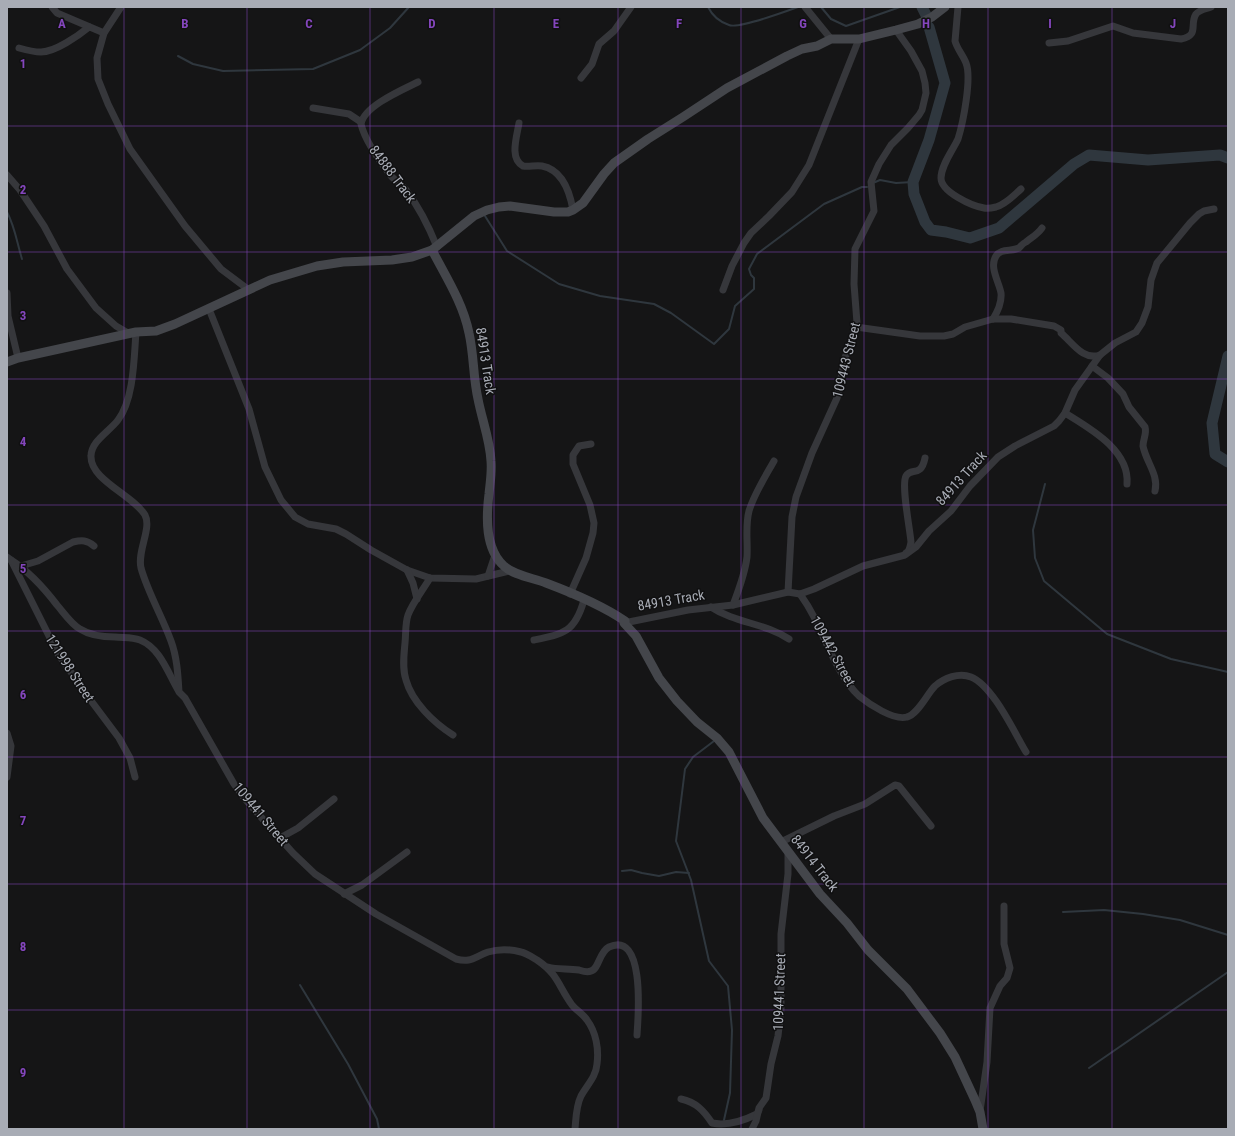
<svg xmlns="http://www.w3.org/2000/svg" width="1235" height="1136" viewBox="0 0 1235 1136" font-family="'Roboto Condensed',sans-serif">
<rect width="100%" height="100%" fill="#151516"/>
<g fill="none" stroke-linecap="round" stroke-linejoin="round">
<g stroke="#2f373e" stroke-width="2">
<path d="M708,7C712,15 720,22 729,25C737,29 787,11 798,7"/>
<path d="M821,7L831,19L846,26L900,7"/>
<path d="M178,56L193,64L223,71L313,69L360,50L390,28L409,7"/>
<path d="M873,183L880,180L896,183L913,182"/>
<path d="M7,212C15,227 17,243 22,259"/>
<path d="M485,216L507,251L559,284L600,296L654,304L671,313L714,344L729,329L735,306L754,289V278L751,275L749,269L757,254L824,204L862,187H867"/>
<path d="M1045,484L1033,530L1035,558L1044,581L1107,634L1171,659L1228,672"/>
<path d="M714,741L693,757L685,769L676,841L691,880L709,961L728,986L732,1030L730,1093L724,1120"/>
<path d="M622,871L631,870L642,873L659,876L676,872L689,873"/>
<path d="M1063,912L1104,910L1143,914L1180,920L1228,935"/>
<path d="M300,985L348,1064L377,1119L379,1129"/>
<path d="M1089,1068L1228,972"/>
</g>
<g stroke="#2f373e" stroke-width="11">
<path d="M922,7L926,15"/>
<path d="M929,27L945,83L929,140L913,182L914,194L925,222L931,230L946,232L970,238L999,228L1074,164L1089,155L1148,160L1220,155L1228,158"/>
<path d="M1228,356L1212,423L1215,454L1228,462"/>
</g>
<g stroke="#36373b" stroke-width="7">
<path d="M52,7L57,13L104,33"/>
<path d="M121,7L104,33L97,58L98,79L108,104L130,149L185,226L221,269L249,290"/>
<path d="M805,7L831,39"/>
<path d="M958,7L955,41C957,49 963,55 966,63C972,78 963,123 958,139C953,150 941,165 941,178C941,192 972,206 984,208C988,209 992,208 996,207C1006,204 1013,196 1021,189"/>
<path d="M1049,43L1068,41L1113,26L1133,33L1181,39C1200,35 1189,25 1196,14C1199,10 1206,9 1211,7"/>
<path d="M19,48C26,50 34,52 41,52C55,52 78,36 89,27"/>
<path d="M581,78L592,64L599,44L614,31L631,7"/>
<path d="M418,82C402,90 364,106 361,124C365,141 381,163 392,177C397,182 402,185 406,190C419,207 429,227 437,247"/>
<path d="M313,108L349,114L361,122"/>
<path d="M519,123C517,136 509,159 523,166C529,167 536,165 542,166C563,170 570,193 573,210"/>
<path d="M7,175L20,190L44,226L67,269L96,308L116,326L128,333L136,332C134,358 134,399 118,420C110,431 91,441 91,456C90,480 133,495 145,515C152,528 137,551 141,568C148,593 162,616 171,641C177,657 178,675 179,692L185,698L234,784L245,799L293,853L315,874L376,914L456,959C471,963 474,957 488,952C498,949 510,949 521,952C526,953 532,957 537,960C559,975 558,986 572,1005C576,1010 583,1014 587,1020C596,1032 599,1049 597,1064C596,1077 587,1085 581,1096C576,1106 576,1118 575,1129"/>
<path d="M723,290L732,266L744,243L751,233L769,216L792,192L809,165L859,39"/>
<path d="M7,293L8,316L18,358"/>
<path d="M209,309L249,409L265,467L281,500L295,517L308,524L336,529L346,534L371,550L407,570L430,578L476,579L509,571"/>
<path d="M993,319C998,311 1002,303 1001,293C999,282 989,267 996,256C1001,248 1011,252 1019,248C1021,246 1023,243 1026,242C1032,237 1037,235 1042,228"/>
<path d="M856,327L920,336H944L953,334L965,327L993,319H1011L1054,326L1061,330V333C1072,342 1083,361 1100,355"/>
<path d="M1092,366L1108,378L1123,394L1129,407L1145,427C1147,434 1143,439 1143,446C1146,462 1159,475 1155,491"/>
<path d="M1065,413C1089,428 1130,450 1127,484"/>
<path d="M906,553C910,551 910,546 911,542C910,529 901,485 906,476C911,467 921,478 925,458"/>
<path d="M7,557L11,560L58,654L76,679L89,698L119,738L130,758L135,777"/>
<path d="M11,560C30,572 44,588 57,605C64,613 71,624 80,629C91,636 103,637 115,637C123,638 132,637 140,640C160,648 168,673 178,690"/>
<path d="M21,566L38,561L73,542C82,540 87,540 94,546"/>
<path d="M407,570L413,583L417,599"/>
<path d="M488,576L495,555"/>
<path d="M430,578C423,590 413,602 408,615C405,624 406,634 405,643C404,654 402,668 406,680C412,702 434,723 453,735"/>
<path d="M788,592L792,517L796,497L812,453L837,398L845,358L857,323L854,284L855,249L874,211L871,182L879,164L891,145L908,128L919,115L922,110L926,93L925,83L922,71L911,51L896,30"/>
<path d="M570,594L586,558L593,533L594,523L590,505L573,464V455L579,446L591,444"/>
<path d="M800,594C805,601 810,609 814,617C825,639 840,679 859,696C869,704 894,721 907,717C918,714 927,694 935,686C944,678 959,672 971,677C993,686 1014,732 1026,752"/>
<path d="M733,605C739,589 745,574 747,557C748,542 745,526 749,511C754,494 765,477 774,461"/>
<path d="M711,607C735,623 765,623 789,639"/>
<path d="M624,623L688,610L733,605L788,592L800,594L814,589L863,566L905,555L916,547L929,531L951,511L970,486L998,457L1015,446L1054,426L1059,421L1065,413L1075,390L1100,355L1115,343L1136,332L1142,323L1148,307L1151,280L1157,263L1190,223L1199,214L1204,211L1214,209"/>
<path d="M534,640C564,634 575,632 584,600"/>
<path d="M7,733L11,746L7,777"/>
<path d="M280,838L298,828L334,799"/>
<path d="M781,842L834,816L865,804L895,785L899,786L931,826"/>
<path d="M344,894L362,885L407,852"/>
<path d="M548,967C558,970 568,968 579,970C582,971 587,973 591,971C599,969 599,952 609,947C646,930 638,1019 637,1035"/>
<path d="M681,1099C696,1102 704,1111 712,1123C727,1126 743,1121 757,1114L759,1110"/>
<path d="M980,1111L987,1062L990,1008L1000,986L1007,978L1010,968L1004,944V906"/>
<path d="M752,1129L756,1121L759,1108L766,1098L771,1064L778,1036L781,1009V934L788,874V852"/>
</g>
<g stroke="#44464b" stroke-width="9">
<path d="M432,250C446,277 463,303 469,333C474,355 473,377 478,399C482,420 490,440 491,461C492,473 490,483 489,494C486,518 485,549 504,566C513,575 533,578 546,583C570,592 603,606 625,621L624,623L636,636L659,678L677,701L697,722L717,738L729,752L763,818L820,894L847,923L868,950L907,989L940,1033L955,1057L975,1100L980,1112L983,1129"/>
<path d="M7,362L18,358L136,332L156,331L175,324L270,280L317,266L343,262L392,260L412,257L432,250L474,216L487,210L499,207L510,206L554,212H568L573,210L583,203L604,174L614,163L648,139L683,117L727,88L787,56L802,49L817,46L831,39H859L896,30L918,24L932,17L945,7"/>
</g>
</g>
<path fill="none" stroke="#8446bd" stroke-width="1" stroke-opacity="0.55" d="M124,7V1129M247,7V1129M370,7V1129M494,7V1129M618,7V1129M741,7V1129M864,7V1129M988,7V1129M1112,7V1129M7,126H1228M7,252H1228M7,379H1228M7,505H1228M7,631H1228M7,757H1228M7,884H1228M7,1010H1228"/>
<g text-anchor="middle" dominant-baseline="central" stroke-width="3" stroke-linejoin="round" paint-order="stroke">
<g font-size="14" fill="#a8acb5" stroke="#101011">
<text transform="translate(393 174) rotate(53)">84888 Track</text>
<text transform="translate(846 360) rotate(-76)">109443 Street</text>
<text transform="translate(486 361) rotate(81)">84913 Track</text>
<text transform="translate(961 478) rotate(-48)">84913 Track</text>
<text transform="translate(671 600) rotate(-10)">84913 Track</text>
<text transform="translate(833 651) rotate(61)">109442 Street</text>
<text transform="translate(70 668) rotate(57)">121998 Street</text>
<text transform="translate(261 814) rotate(50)">109441 Street</text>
<text transform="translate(815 863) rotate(52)">84914 Track</text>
<text transform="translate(779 992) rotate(-88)">109441 Street</text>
</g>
</g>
<g font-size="13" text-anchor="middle" font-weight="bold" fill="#8446bd" stroke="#101011" stroke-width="3" stroke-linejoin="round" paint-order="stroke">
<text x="62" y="28">A</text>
<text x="185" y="28">B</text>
<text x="309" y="28">C</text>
<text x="432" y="28">D</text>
<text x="556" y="28">E</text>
<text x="679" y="28">F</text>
<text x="803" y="28">G</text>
<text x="926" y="28">H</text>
<text x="1050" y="28">I</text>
<text x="1173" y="28">J</text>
<text x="23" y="68">1</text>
<text x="23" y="194">2</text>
<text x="23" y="320">3</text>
<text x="23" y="446">4</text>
<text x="23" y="573">5</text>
<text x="23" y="699">6</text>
<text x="23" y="825">7</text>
<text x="23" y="951">8</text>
<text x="23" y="1077">9</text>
</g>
<rect width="1235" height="1136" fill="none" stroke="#a8acb5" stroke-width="16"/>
</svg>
